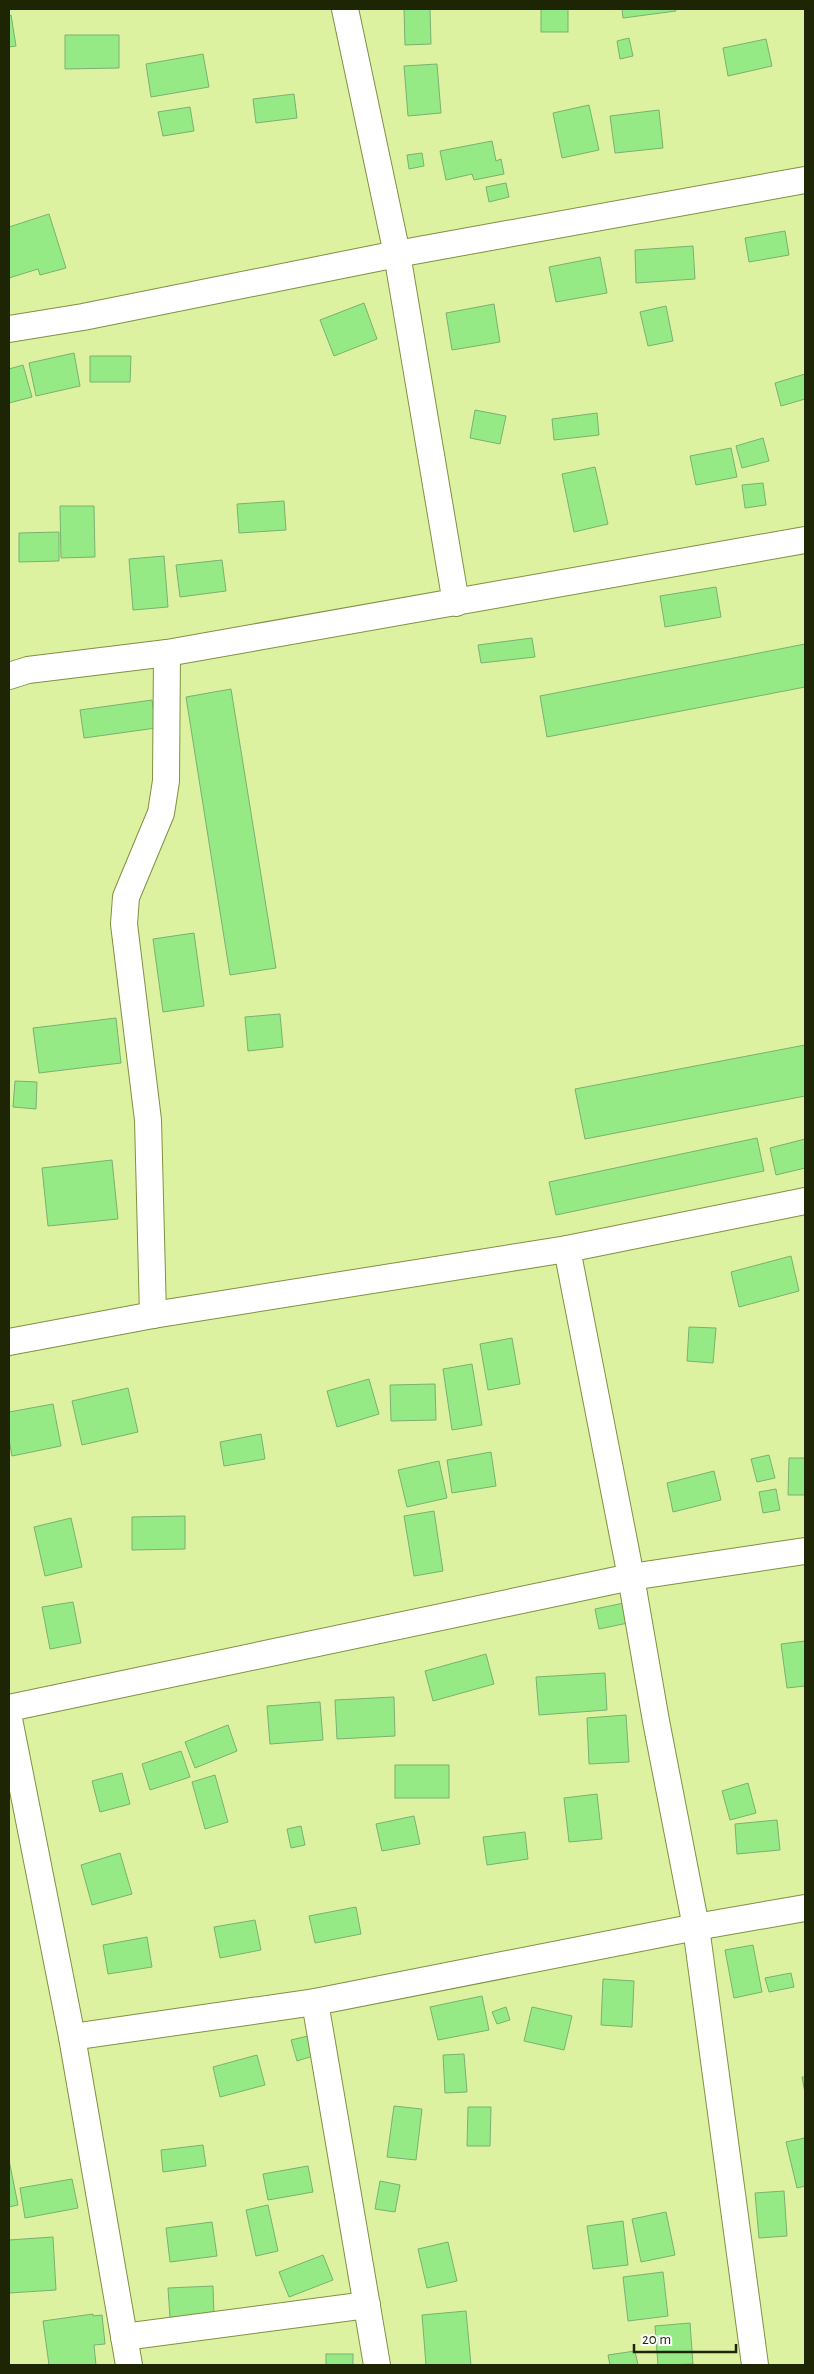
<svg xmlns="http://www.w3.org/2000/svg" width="814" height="2374" viewBox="0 0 814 2374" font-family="'Alegreya Sans',sans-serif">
<rect width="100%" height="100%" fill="#ddf2a1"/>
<g fill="#96ea85" stroke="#7bb071">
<path d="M404,9H430L431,44L405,45Z"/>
<rect x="541" y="9" width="27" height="23"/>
<path d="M622,9H675L676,11L623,18Z"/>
<path d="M11,15L16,46L9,47V16Z"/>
<path d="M65,35H119V68L65,69Z"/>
<path d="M629,38L633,56L620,59L617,41Z"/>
<path d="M766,39L772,66L728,76L723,48Z"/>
<path d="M203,54L209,87L151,97L146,64Z"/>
<path d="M437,64L441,113L408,116L404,66Z"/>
<path d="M294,94L297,118L256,123L253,99Z"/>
<path d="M589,105L599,150L562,158L553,113Z"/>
<path d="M190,107L194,131L163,136L158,112Z"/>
<path d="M659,110L663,148L615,153L610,116Z"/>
<path d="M492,141L496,161L501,159L504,174L474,180L472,174L446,180L440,151Z"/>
<path d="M422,153L424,166L409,169L407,155Z"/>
<path d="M506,183L509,197L489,202L486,187Z"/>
<path d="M49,214L66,268L40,275L38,269L9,278V227Z"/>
<path d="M785,231L789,255L749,262L745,238Z"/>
<path d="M693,246L695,279L636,283L635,250Z"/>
<path d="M600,257L607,293L556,302L549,267Z"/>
<path d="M364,303L377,339L334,356L320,320Z"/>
<path d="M494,304L500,342L452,350L446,313Z"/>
<path d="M666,306L673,341L648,346L640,312Z"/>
<path d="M74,353L80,386L36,396L29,363Z"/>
<path d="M90,356H131L130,382H90Z"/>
<path d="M23,365L32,397L9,403V369Z"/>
<path d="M805,374V399L781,406L775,383Z"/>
<path d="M475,410L506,416L500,444L470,438Z"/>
<path d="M597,413L599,435L554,440L552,419Z"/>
<path d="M763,438L769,461L742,468L736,446Z"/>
<path d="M731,448L737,477L696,485L690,456Z"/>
<path d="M595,467L608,524L574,532L562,474Z"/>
<path d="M763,483L766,505L745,508L742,485Z"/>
<path d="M284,501L286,530L239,533L237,504Z"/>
<path d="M60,506H94L95,557L61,558Z"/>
<path d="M59,532V561L19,562V533Z"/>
<path d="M164,556L168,607L133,610L129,559Z"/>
<path d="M222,560L226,591L180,597L176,565Z"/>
<path d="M716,587L721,617L665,627L660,596Z"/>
<path d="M532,638L535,657L481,663L478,645Z"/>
<path d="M805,644V687L547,737L540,696Z"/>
<path d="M231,689L276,968L230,975L186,697Z"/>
<path d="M152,700L156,728L84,738L80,710Z"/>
<path d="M194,933L204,1006L163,1012L153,939Z"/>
<path d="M280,1014L283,1047L248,1051L245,1017Z"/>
<path d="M116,1018L121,1063L39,1073L33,1028Z"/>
<path d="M805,1045V1096L585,1139L575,1089Z"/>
<path d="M15,1081L37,1082L36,1109L13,1107Z"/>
<path d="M757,1138L764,1171L556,1215L549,1182Z"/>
<path d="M805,1139V1168L776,1175L770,1148Z"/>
<path d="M112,1160L118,1219L48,1226L42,1168Z"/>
<path d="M791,1256L799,1291L739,1307L731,1272Z"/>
<path d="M689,1327L716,1328L713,1363L687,1361Z"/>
<path d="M512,1338L520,1384L488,1390L480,1344Z"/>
<path d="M472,1364L482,1425L452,1430L443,1369Z"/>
<path d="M369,1379L379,1414L337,1427L327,1391Z"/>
<path d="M435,1384L436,1420L391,1421L390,1385Z"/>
<path d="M128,1388L138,1432L82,1445L72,1401Z"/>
<path d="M53,1404L61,1446L12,1456L9,1440V1412Z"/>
<path d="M261,1434L265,1459L224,1466L220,1442Z"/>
<path d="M491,1452L496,1486L452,1493L447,1460Z"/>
<path d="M769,1455L775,1478L757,1482L751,1459Z"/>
<path d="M789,1458H805V1495H788Z"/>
<path d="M439,1461L447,1498L407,1507L398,1470Z"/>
<path d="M714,1471L721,1500L673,1512L667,1483Z"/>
<path d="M776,1489L780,1510L763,1513L759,1492Z"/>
<path d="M434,1511L443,1571L414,1576L404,1516Z"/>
<path d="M185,1516V1549L132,1550V1517Z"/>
<path d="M71,1518L82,1567L45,1576L34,1527Z"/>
<path d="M73,1602L81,1643L50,1649L42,1607Z"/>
<path d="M624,1603L628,1623L599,1629L595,1609Z"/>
<path d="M805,1641V1686L787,1688L781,1644Z"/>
<path d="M486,1654L494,1684L433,1701L425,1671Z"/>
<path d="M605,1673L607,1710L539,1715L536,1677Z"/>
<path d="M394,1697L395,1736L337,1739L335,1700Z"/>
<path d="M320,1702L323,1740L270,1744L267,1706Z"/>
<path d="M626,1715L629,1762L589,1764L587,1718Z"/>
<path d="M228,1725L237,1751L195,1768L185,1742Z"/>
<path d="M181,1751L190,1777L150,1790L142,1764Z"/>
<rect x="395" y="1765" width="54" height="33"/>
<path d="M122,1773L130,1804L100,1812L92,1781Z"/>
<path d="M215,1775L228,1822L205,1829L192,1782Z"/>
<path d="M748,1783L756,1813L730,1820L722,1791Z"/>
<path d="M597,1794L602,1839L569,1842L564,1798Z"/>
<path d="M414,1816L420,1844L382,1851L376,1824Z"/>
<path d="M777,1820L780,1850L737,1854L735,1824Z"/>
<path d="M301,1826L305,1845L291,1848L287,1829Z"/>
<path d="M525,1832L528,1859L487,1865L483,1837Z"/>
<path d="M120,1853L132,1894L92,1905L81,1865Z"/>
<path d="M356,1907L361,1934L315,1943L309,1916Z"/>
<path d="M255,1920L261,1950L220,1958L214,1927Z"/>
<path d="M147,1937L152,1967L108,1974L103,1945Z"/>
<path d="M753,1945L762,1992L734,1998L725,1950Z"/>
<path d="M791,1973L794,1987L769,1992L765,1978Z"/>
<path d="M603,1979L634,1981L632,2027L601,2025Z"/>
<path d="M482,1996L489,2030L438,2040L430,2007Z"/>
<path d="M506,2007L510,2020L497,2024L492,2012Z"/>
<path d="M532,2007L572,2016L564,2050L524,2041Z"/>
<path d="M308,2036L313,2056L297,2061L291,2040Z"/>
<path d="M464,2054L467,2092L445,2093L443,2055Z"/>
<path d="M257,2055L265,2085L220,2097L213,2067Z"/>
<path d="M802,2077H805V2093Z"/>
<path d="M394,2106L422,2109L416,2160L387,2157Z"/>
<path d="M468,2107H491L490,2146H467Z"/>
<path d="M805,2138V2186L797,2188L786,2142Z"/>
<path d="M203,2145L206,2166L163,2172L161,2150Z"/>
<path d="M9,2160L18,2205L9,2207Z"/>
<path d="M308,2166L313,2192L268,2200L263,2174Z"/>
<path d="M72,2179L78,2208L25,2218L20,2188Z"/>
<path d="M380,2181L400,2185L395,2212L375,2209Z"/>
<path d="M784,2191L787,2236L759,2238L755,2193Z"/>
<path d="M268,2205L278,2251L256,2256L246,2210Z"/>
<path d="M666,2212L675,2255L641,2262L632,2219Z"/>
<path d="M623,2221L628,2265L593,2269L587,2226Z"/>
<path d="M212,2222L217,2256L170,2262L166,2228Z"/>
<path d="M53,2237L56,2290L9,2293V2240Z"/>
<path d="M448,2242L457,2281L427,2288L418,2249Z"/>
<path d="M323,2255L333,2280L289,2297L279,2272Z"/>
<path d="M663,2272L668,2316L628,2321L623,2277Z"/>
<path d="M213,2286L214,2317L170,2318L168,2288Z"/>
<path d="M466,2311L471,2365H426L422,2315Z"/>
<path d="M93,2314V2316L102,2315L105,2344L94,2345L96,2365H49L43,2321Z"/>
<path d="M690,2323L693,2364L658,2365L655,2326Z"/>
<path d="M635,2351L638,2365H610L608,2355Z"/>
<rect x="326" y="2354" width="27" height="11"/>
</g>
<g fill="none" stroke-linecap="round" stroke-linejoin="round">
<g stroke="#7f9143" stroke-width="28">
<g id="minor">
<path d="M345,9L397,254L456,603"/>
<path d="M9,329L83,317L397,254L805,180"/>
<path d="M9,676L28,670L167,653L805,540"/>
<path d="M567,1249L631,1577L656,1721L696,1927L755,2365"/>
<path d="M153,1315L148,1120L124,924L126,897L161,813L166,781L167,653"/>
<path d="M9,1342L153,1315L567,1249L805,1201"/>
<path d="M9,1708L631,1577L805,1551"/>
<path d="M9,1719L72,2037L129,2365"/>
<path d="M315,2002L377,2365"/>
<path d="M72,2037L315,2002L696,1927L805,1908"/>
<path d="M124,2337L367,2305"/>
</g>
</g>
<use href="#minor" stroke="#fff" stroke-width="26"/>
</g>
<rect width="814" height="2374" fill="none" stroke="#1e2504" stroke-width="20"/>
<path d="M634 2344v8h102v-8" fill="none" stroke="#1e2504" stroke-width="2.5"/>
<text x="642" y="2344" font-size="15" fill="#1e2504" stroke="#ffffff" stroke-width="4" paint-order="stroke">20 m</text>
</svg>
